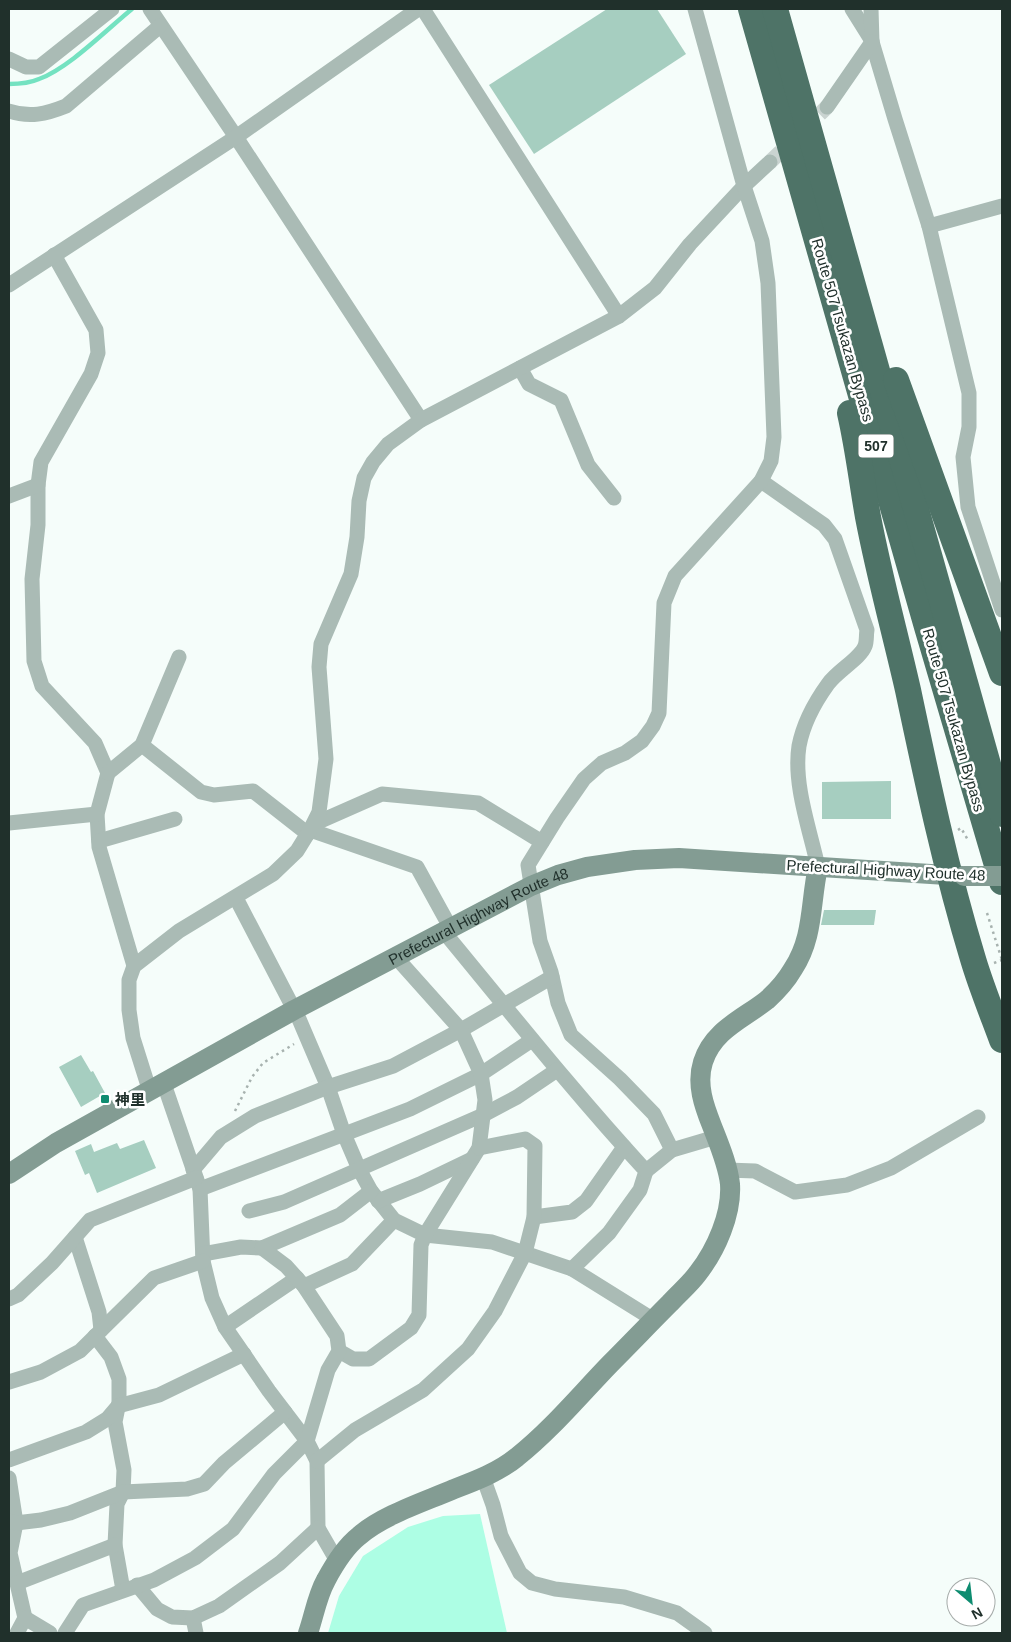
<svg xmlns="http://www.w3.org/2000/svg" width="1011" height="1642" viewBox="0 0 1011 1642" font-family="Helvetica,'Noto Sans JP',sans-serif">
<rect width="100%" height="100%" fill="#f5fdfa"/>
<path fill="#adfee4" d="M480,1514L507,1633H328L339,1596L363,1556L408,1527L443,1516Z"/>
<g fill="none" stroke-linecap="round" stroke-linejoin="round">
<path stroke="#74e2c1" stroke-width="4.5" d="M9,84C19,84 30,83 39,79C69,68 106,30 132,9"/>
</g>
<g fill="#a6cec0">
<path d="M607,9H657L686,54L534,154L489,85Z"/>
<path d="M891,781V819H822V782Z"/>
<path d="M824,910H876L874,925H821Z"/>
<path d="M81,1055L91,1072L93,1071L105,1093L81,1107L59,1067Z"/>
<path d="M144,1140L156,1168L97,1193L89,1173L85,1175L75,1151L91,1144L94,1152L117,1143L120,1149Z"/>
</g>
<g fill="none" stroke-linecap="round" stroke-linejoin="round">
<path stroke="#cad4d1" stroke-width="15" stroke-dasharray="15 8" stroke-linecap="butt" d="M770,162L827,107"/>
<g stroke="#a7b2af" stroke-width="2.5" stroke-dasharray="2.5 4" stroke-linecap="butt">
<path d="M958,830L961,828L968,840"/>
<path d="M987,913L1002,960"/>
<path d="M994,963L1002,960"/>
<path d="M235,1111L252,1077L263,1063L294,1044"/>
</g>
<g stroke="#aabbb5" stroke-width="15">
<path d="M150,9L236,137L421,420"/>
<path d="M423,9L619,316"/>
<path d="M852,9L872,41"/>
<path d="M871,9L872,42L895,119L929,226L969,393V427L963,457L968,507L1002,610"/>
<path d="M9,59L26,67H39L112,9"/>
<path d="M827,107L872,42"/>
<path d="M9,111C30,118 46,114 66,106L160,26"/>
<path d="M929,226L1002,206"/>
<path d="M54,255L96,330L98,353L91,374L41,462L38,485V525L32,579L34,661L42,686L95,743L108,773L97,814L99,847L134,966"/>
<path d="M9,285L236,137L418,9"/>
<path d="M520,368L529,384L561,400L588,465L614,498"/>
<path d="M761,481L824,525L835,539L867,630C866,635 867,641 865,646C860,659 838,670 828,684C815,702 803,725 799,746C793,784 810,830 818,867"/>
<path d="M9,496L38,485"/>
<path d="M142,745L201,792L214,795L253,791L308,834"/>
<path d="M108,773L142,745L179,657"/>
<path d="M9,823L97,814"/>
<path d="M314,824L382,794L478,803L542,842"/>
<path d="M310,830L417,867L450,927"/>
<path d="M99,841L175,819"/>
<path d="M236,898L299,1019L328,1087L344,1134L359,1169L371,1191L394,1220L425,1235L492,1242L572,1269L654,1320"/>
<path d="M445,930L449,938C514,1017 577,1096 646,1171L640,1190L609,1233L572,1269"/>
<path d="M164,1084L200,1189L203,1261L212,1298L225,1327L269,1391L307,1441L317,1461L318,1528L337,1561"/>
<path d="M150,1092L133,1038L129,1010V980L134,966L179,931L273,874L297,851L310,830L319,812L326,759L319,667L321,644L351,574L357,537L359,501L364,478L373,462L388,444L421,420L619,316L655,288L690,244L744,186L770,162"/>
<path d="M672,1150L654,1114L620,1079L571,1035L558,1003L551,972L540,941L528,865L557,818L584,779L602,763L625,753L642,741L653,726L659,713L664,603L675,576L761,481L771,461L774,437L768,283L762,241L744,186L695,9"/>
<path d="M193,1170L221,1137L255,1116L328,1087L393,1066L461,1030L552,977"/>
<path d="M727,1170L755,1171L795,1192L847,1185L891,1168L978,1117"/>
<path d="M646,1171L672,1150L716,1137"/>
<path d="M200,1189L410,1109L481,1074L532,1040"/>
<path d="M378,1201L420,1184L472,1159"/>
<path d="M249,1211L284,1202L483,1115L517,1097L557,1070"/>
<path d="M534,1217L572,1212L586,1201L624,1147"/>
<path d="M75,1237L99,1312L101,1330"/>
<path d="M203,1254L241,1247L262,1248L340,1215L371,1191"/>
<path d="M304,1286L352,1264L394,1220"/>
<path d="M9,1299L18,1295L52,1263L90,1220L196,1178"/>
<path d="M225,1327L297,1278"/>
<path d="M95,1336L111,1357L119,1379V1402L115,1422L124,1470L123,1492L117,1504L115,1545L123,1590"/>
<path d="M339,1351L353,1359H369L411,1328L419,1315L421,1245L425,1235L479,1148L485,1100L481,1074L461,1030L402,964L398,955"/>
<path d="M9,1382L41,1372L80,1351L154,1278L203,1261"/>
<path d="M9,1460L86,1432L107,1419L118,1406L159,1395L244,1354"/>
<path d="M317,1461L355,1430L423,1390L468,1349L495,1311L525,1253L534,1217L535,1146L525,1139L479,1148"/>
<path d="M483,1477L493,1505L501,1536L520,1573L532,1583L555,1589L624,1597L677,1613L705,1633"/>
<path d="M9,1478L16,1523L10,1553L25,1618L17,1633"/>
<path d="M9,1521L16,1523L41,1520L70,1513L123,1492L187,1489L204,1484L224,1463L285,1412"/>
<path d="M17,1583L115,1545"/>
<path d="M137,1585L157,1609L172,1617L193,1618L219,1606L280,1563L318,1528"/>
<path d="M25,1618L50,1633"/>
<path d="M193,1618L196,1633"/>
<path d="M65,1633L83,1605L154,1580L195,1558L233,1529L274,1474L307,1441L328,1370L339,1351L337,1336L304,1286L286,1266L262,1248"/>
</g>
<g stroke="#839c93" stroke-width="20">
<path id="s1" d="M9,1174L56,1143L294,1010L531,886L558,875L587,867L635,860L679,858L962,876"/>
<path d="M308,1633C314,1616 317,1596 326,1580C334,1565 345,1547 359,1536C383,1515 424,1502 454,1489C475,1481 499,1472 517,1457C551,1430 580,1395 610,1364C630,1344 650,1323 670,1303C679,1293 690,1284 698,1273C716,1250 732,1214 730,1184C728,1165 719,1144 712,1126C704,1106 696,1084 703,1062C713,1030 743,1019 767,1000C777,991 786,981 793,969C814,937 810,903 818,867"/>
</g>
<g stroke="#4e7367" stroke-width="26">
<path d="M751,9L927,627L1002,882"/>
<path d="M775,9L1002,814"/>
<path d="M896,380L1002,673"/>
<path d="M850,413C858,448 862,483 868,517C879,575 895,633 908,690C927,780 946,870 973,959C981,986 992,1013 1002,1040"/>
</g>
<path stroke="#839c93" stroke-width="20" d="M964,876H1002"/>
</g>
<rect fill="#0e8c70" stroke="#fff" stroke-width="2" x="100" y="1094" width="10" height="10" rx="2.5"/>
<g text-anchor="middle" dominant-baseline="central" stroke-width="5" stroke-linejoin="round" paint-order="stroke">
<rect fill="#fff" stroke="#636e6b" stroke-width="1" x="858.5" y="434.5" width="35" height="23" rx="4"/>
<g font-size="14" font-weight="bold" fill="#20302b">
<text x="876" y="446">507</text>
</g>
<g font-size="15" fill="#20302b" stroke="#fff">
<text transform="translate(843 330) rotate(74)">Route 507 Tsukazan Bypass</text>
<text transform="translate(954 720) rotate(74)">Route 507 Tsukazan Bypass</text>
<text transform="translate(886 870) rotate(3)">Prefectural Highway Route 48</text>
<text stroke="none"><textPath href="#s1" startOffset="536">Prefectural Highway Route 48</textPath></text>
</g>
<g font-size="15" font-weight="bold" fill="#20302b" stroke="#fff" text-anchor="start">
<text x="115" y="1099">神里</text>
</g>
</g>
<rect width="1011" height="1642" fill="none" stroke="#20302b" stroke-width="20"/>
<g transform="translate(971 1602) rotate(152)"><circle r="24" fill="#ffffff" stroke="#a6acaa"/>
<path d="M0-4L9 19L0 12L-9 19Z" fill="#0e8c70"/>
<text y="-8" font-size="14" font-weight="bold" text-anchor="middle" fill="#20302b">N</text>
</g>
</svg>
